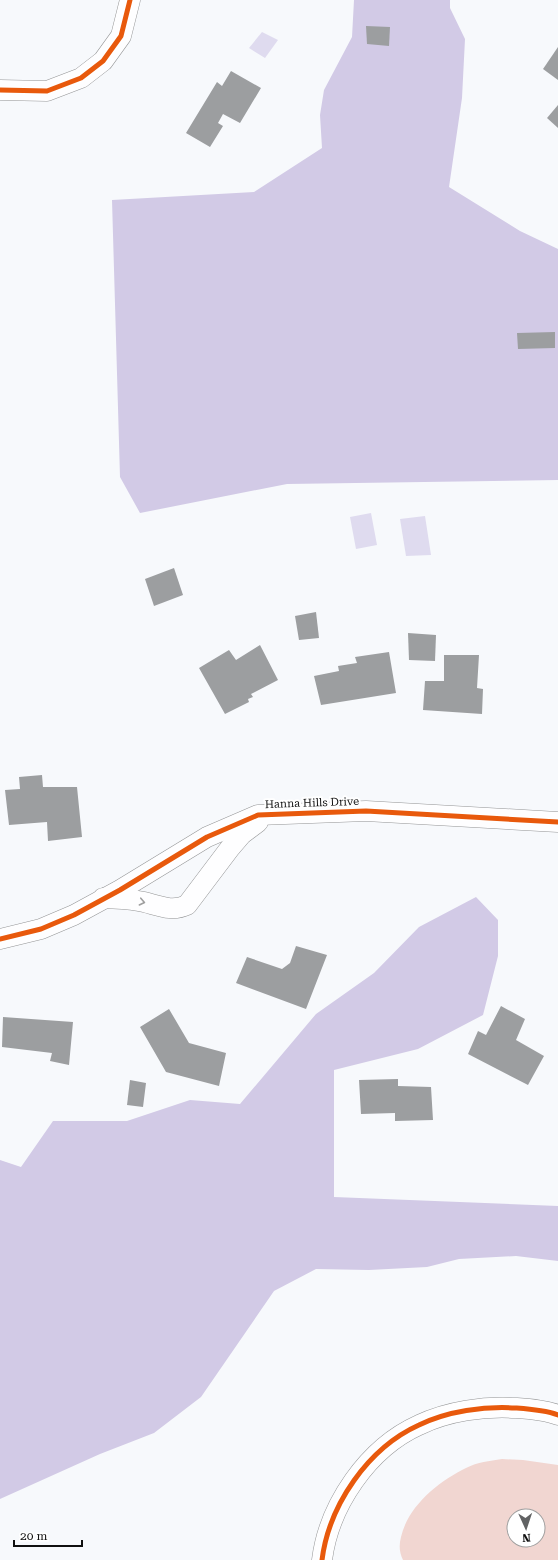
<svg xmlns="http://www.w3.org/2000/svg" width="558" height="1560" viewBox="0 0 558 1560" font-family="'Roboto Serif',serif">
<rect width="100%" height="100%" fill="#f7f9fc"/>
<g fill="#dfdbef">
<path d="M262,32L278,40L265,58L249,48Z"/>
<path d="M371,513L377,545L356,549L350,517Z"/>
<path d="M425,516L431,555L406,556L400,519Z"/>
</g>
<g fill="#d2cae6">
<path d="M354,0H450V8L465,39L462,98L449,187L520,231L558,249V480L287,484L140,513L120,477L112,200L254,192L322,148L320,115L324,90L352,37Z"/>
<path d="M476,897L498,920V956L483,1015L418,1049L334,1070V1197L558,1206V1261L516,1256L459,1259L427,1267L369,1270L316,1269L274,1291L201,1397L154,1433L100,1454L0,1499V1160L21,1167L53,1121H127L190,1100L240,1104L316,1014L374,973L419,927Z"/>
</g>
<path fill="#f1d6d1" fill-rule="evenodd" d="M502,1459L523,1460L558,1465V1560H403C399,1552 399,1545 401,1537C408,1506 439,1481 466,1468C478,1462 489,1461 502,1459ZM514,1516H538V1540H514Z"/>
<g fill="#9c9ea0">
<path d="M366,26L390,27L389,46L367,44Z"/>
<path d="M558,47V80L543,69Z"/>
<path d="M231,71L261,88L240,123L223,114L218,123L223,126L210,147L186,133L217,82L222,86Z"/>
<path d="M558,105V128L547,118Z"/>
<path d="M555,332V348L518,349L517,333Z"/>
<path d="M174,568L183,595L154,606L145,579Z"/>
<path d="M316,612L319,638L299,640L295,616Z"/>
<path d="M408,633L436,635L435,661L409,660Z"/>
<path d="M260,645L278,680L251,694L253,697L248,699L249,702L225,714L199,668L229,650L236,660Z"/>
<path d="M389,652L396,693L321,705L314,676L339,671L338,666L357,663L355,657Z"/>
<path d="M444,655H479L477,688L483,689L482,714L423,710L425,681H444Z"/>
<path d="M42,775L43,787H77L82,837L48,841L47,822L9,825L5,790L20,789L19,777Z"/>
<path d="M296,946L327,955L306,1009L236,983L247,957L282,969L290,963Z"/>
<path d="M501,1006L525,1019L516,1040L544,1056L528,1085L468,1054L478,1031L486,1035Z"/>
<path d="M169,1009L189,1043L226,1053L219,1086L166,1072L140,1027Z"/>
<path d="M3,1017L73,1022L69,1065L50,1061L52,1053L2,1047Z"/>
<path d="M398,1079V1086L431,1087L433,1120L395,1121V1113L361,1114L359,1080Z"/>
<path d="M130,1080L146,1083L143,1107L127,1105Z"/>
</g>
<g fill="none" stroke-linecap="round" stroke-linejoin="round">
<g stroke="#949596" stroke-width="21">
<g id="street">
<path d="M0,90L47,91L81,78L103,61L121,36L130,0"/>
<path d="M103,898C117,899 131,899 144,902C160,906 172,912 187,905L230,848L242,834L258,822"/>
<path d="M0,939L41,929L74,915L120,890L207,837L258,815L366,811L558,822"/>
<path d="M322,1560C329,1505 368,1448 419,1425C448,1411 484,1406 516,1408C530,1409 545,1410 558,1415"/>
</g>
</g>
<use href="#street" stroke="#fefeff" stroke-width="20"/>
<g stroke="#fff" stroke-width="8">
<g id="cycleway">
<path d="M0,90L47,91L81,78L103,61L121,36L130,0"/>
<path d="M0,939L41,929L74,915L120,890L207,837L258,815L366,811L558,822"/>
<path d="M322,1560C329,1505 368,1448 419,1425C448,1411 484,1406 516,1408C530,1409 545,1410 558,1415"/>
</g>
</g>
<use href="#cycleway" stroke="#e8590c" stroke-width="5"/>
</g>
<defs><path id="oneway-chevron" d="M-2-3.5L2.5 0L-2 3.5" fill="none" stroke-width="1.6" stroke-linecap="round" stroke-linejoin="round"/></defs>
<use stroke="#9f9f9f" href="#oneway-chevron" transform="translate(142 902) rotate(12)"/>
<g text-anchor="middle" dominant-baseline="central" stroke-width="4" stroke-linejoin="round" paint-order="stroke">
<g font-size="11" fill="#101010" stroke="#fff">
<text transform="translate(312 803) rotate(-2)">Hanna Hills Drive</text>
</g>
</g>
<g transform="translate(526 1528) rotate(177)"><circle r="19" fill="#ffffff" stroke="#9f9f9f"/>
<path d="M0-3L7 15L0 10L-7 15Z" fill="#616263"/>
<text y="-6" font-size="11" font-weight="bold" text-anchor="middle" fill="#101010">N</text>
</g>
<path d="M14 1540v6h68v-6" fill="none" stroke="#101010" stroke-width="2"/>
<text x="20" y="1540" font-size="12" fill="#101010" stroke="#ffffff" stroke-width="3" paint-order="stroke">20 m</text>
</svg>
